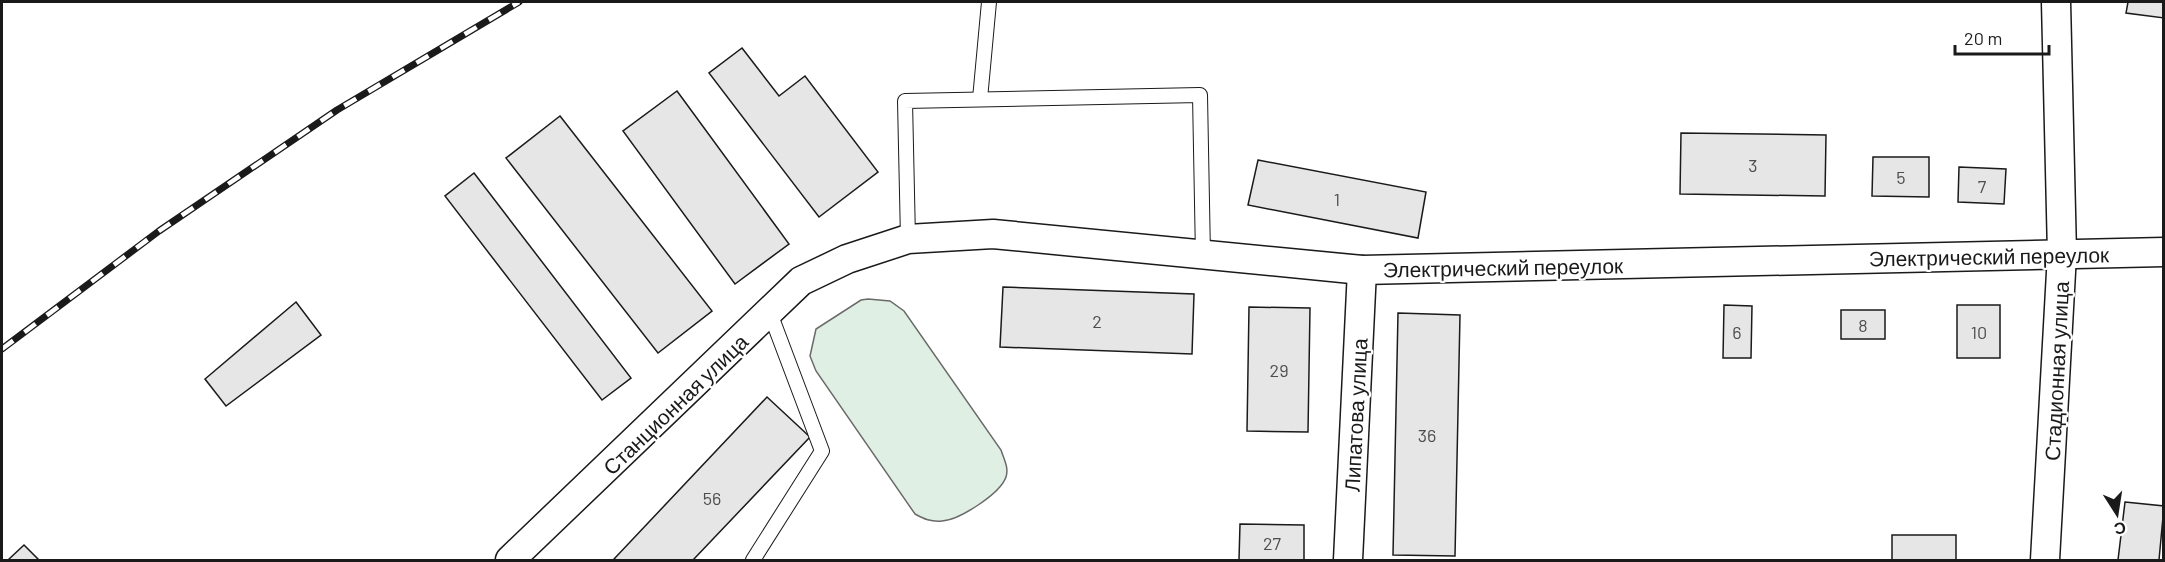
<svg xmlns="http://www.w3.org/2000/svg" width="2165" height="562" viewBox="0 0 2165 562" font-family="Barlow,sans-serif">
<rect width="100%" height="100%" fill="#fff"/>
<path fill="#e0efe3" stroke="#6a6a6a" stroke-width="1.5" d="M868,299L890,301L904,311L1001,450C1004,459 1009,468 1006,477C1000,494 959,520 942,521C931,522 924,519 915,514L816,371L810,356L816,329L861,300Z"/>
<g fill="#e6e6e6" stroke="#1a1a1a" stroke-width="1.5">
<path d="M2128,2H2164V18L2126,13Z"/>
<path d="M742,48L779,96L805,76L878,172L819,217L709,73Z"/>
<path d="M677,91L789,244L735,284L623,131Z"/>
<path d="M560,116L712,311L658,353L506,158Z"/>
<path d="M1681,133L1826,135L1825,196L1680,194Z"/>
<path d="M1873,157H1929V197L1872,196Z"/>
<path d="M1258,160L1426,192L1418,238L1248,205Z"/>
<path d="M1959,167L2006,169L2004,204L1958,202Z"/>
<path d="M474,173L631,378L602,400L445,196Z"/>
<path d="M1003,287L1194,294L1192,354L1000,347Z"/>
<path d="M296,302L321,335L226,406L205,379Z"/>
<path d="M1724,305L1752,306L1751,358H1723Z"/>
<rect x="1957" y="305" width="43" height="53"/>
<path d="M1249,307L1310,308L1308,432L1247,431Z"/>
<rect x="1841" y="310" width="44" height="29"/>
<path d="M1398,313L1460,315L1455,556L1393,555Z"/>
<path d="M767,397L810,437L693,560H616L614,559Z"/>
<path d="M2125,502L2164,506L2159,560H2118Z"/>
<path d="M1240,524L1304,525V560H1239Z"/>
<rect x="1892" y="535" width="64" height="25"/>
<path d="M24,545L39,560H8Z"/>
</g>
<g fill="none" stroke-linecap="round" stroke-linejoin="round">
<g stroke="#1a1a1a" stroke-width="16">
<g id="service">
<path d="M980,99L989,2"/>
<path d="M908,239L905,101L1200,95L1203,256"/>
<path d="M753,560L822,451L770,313"/>
</g>
</g>
<g stroke="#1a1a1a" stroke-width="31">
<g id="minor">
<path d="M510,560L801,281L847,259L908,239L993,234L1362,270L2164,252"/>
<path d="M1348,560L1362,270"/>
<path d="M2045,560L2062,254L2056,2"/>
</g>
</g>
<use href="#service" stroke="#fff" stroke-width="14"/>
<use href="#minor" stroke="#fff" stroke-width="28"/>
<g stroke="#1a1a1a" stroke-width="7">
<path id="rail" d="M2,349L159,231L337,110L519,2"/>
</g>
<use href="#rail" stroke="#fff" stroke-width="4.5" stroke-dasharray="14" stroke-linecap="butt"/>
</g>
<g text-anchor="middle" dominant-baseline="central" stroke-width="4.5" stroke-linejoin="round" paint-order="stroke">
<g font-size="18" fill="#4d4d4d">
<text x="1753" y="165">3</text>
<text x="1901" y="177">5</text>
<text x="1982" y="186">7</text>
<text x="1337" y="199">1</text>
<text x="1097" y="321">2</text>
<text x="1863" y="325">8</text>
<text x="1737" y="332">6</text>
<text x="1979" y="332">10</text>
<text x="1279" y="370">29</text>
<text x="1427" y="435">36</text>
<text x="712" y="498">56</text>
<text x="1272" y="543">27</text>
</g>
<g font-size="21" fill="#1a1a1a" stroke="#fff">
<text transform="translate(1989 256) rotate(-1)">Электрический переулок</text>
<text transform="translate(1503 267) rotate(-1)">Электрический переулок</text>
<text transform="translate(2056 371) rotate(-87)">Стадионная улица</text>
<text transform="translate(675 404) rotate(-44)">Станционная улица</text>
<text transform="translate(1355 415) rotate(-87)">Липатова улица</text>
</g>
</g>
<rect width="2165" height="562" fill="none" stroke="#1a1a1a" stroke-width="6"/>
<g transform="translate(2117 514) rotate(168)" stroke="#ffffff" stroke-width="4.5" paint-order="stroke">
<path d="M0-4.5L10 22L0 15L-10 22Z" fill="#1a1a1a"/>
<text y="-9" font-size="16" font-weight="bold" text-anchor="middle" fill="#1a1a1a">С</text>
</g>
<path d="M1955 45v9h94v-9" fill="none" stroke="#1a1a1a" stroke-width="3"/>
<text x="1964" y="45" font-size="18" fill="#1a1a1a" stroke="#ffffff" stroke-width="4.5" paint-order="stroke">20 m</text>
</svg>
